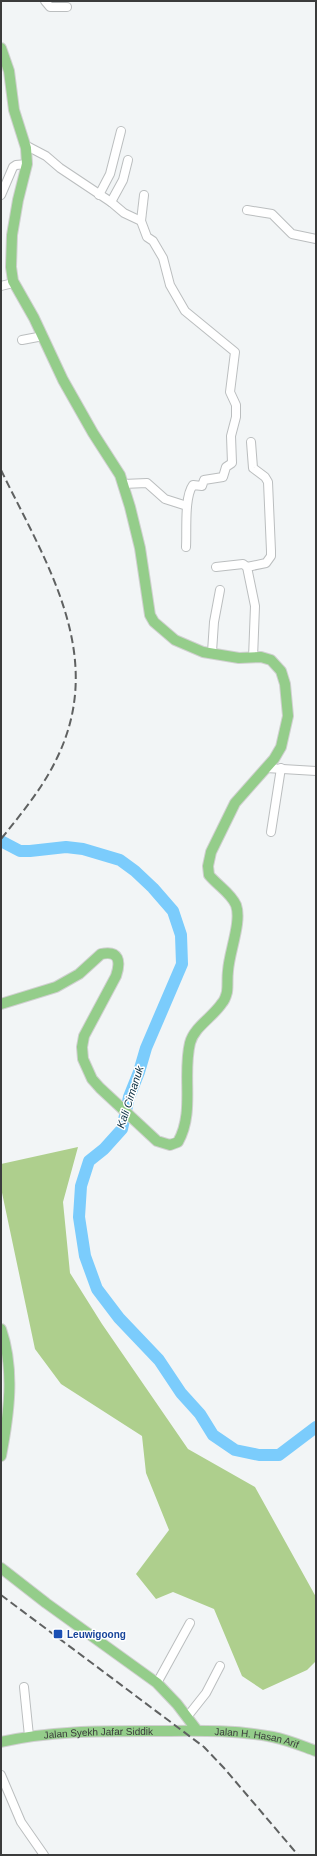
<svg xmlns="http://www.w3.org/2000/svg" width="317" height="1856" viewBox="0 0 317 1856" font-family="Helvetica,sans-serif">
<rect width="100%" height="100%" fill="#f2f5f6"/>
<path fill="#aecf8d" d="M78,1147L63,1202L70,1273L102,1324L188,1449L255,1487L316,1597V1661L307,1670L263,1690L242,1676L214,1609L173,1592L156,1599L136,1574L169,1530L146,1473L142,1436L61,1384L35,1349L1,1188V1164Z"/>
<g fill="none" stroke-linecap="round" stroke-linejoin="round">
<path stroke="#7bccfc" stroke-width="12" d="M1,841L20,851H30L66,847L83,849L120,860L135,871L153,888L173,911L181,935L182,964L146,1048L139,1072L129,1097L122,1129L104,1149L89,1161L81,1186L79,1217L85,1256L97,1289L119,1318L159,1360L181,1393L200,1414L213,1435L235,1450L259,1455H279L316,1427"/>
<g stroke="#bbbebf" stroke-width="10">
<g id="minor">
<path d="M45,1L50,7H67"/>
<path d="M25,145L46,156L60,168L111,202L124,213L141,221L147,237L153,241L163,258L170,285L185,311L235,352L230,392L236,405V417L231,436L232,463L226,467L223,477L204,480L202,486L193,485C184,497 187,531 186,547"/>
<path d="M1,195L13,167L16,165L27,164"/>
<path d="M99,195L110,174L121,131"/>
<path d="M111,202L123,180L128,160"/>
<path d="M247,210L272,214L292,234L316,239"/>
<path d="M141,221L144,195"/>
<path d="M1,286L9,284L13,281"/>
<path d="M22,340L43,336"/>
<path d="M123,484L147,483L165,499L187,506"/>
<path d="M216,567L243,564L247,567L255,606L253,658"/>
<path d="M247,567L266,563L271,556V551L268,482L265,477L253,468L251,442"/>
<path d="M212,652L214,622L220,590"/>
<path d="M266,768L316,771"/>
<path d="M271,832L281,768"/>
<path d="M157,1683L190,1623"/>
<path d="M24,1687L29,1736"/>
<path d="M187,1717L206,1693L220,1666"/>
<path d="M1,1775L21,1822L44,1855"/>
</g>
</g>
<g stroke="#d0d0d0" stroke-width="12">
<g id="major">
<path d="M1,48L9,71L14,110L26,148L27,164L18,200L12,235L11,267L13,281L34,318L63,380L93,433L120,475L130,507L140,548L150,615L154,622L175,640L203,652L239,658L261,657L271,660L281,671L285,684L288,716L281,747L274,759L235,803L211,852L208,866L209,875C217,885 231,893 236,905C242,922 229,952 228,971C227,978 228,985 227,992C226,996 225,1000 222,1003C213,1017 194,1027 190,1043C182,1075 195,1112 178,1142L170,1145L157,1141L100,1088L92,1079L83,1059L82,1047L84,1036L116,976C121,961 119,950 101,954L79,974L56,987L1,1004"/>
<path d="M1,1329C15,1370 9,1414 1,1456"/>
<path d="M1,1568L46,1603L157,1683L177,1704L196,1729"/>
<path id="s1" d="M1,1742C49,1731 99,1731 149,1731C190,1731 232,1729 273,1737C288,1740 302,1746 316,1751"/>
</g>
</g>
<use href="#minor" stroke="#fff" stroke-width="8"/>
<use href="#major" stroke="#94cd8a" stroke-width="10"/>
<g stroke="#5f6161" stroke-width="2" stroke-dasharray="8 4" stroke-linecap="butt">
<path d="M1,470C46,563 108,656 56,760C42,789 21,814 1,839"/>
<path d="M1,1595L204,1747L224,1768L298,1855"/>
</g>
</g>
<rect fill="#1a4fb4" stroke="#fff" stroke-width="1.5" x="53" y="1629" width="10" height="10" rx="2"/>
<g text-anchor="middle" dominant-baseline="central" stroke-width="3" stroke-linejoin="round" paint-order="stroke">
<g font-size="10" font-weight="bold" fill="#164399" stroke="#fff" text-anchor="start">
<text x="67" y="1634">Leuwigoong</text>
</g>
<g font-size="10" fill="#3b3c3c" stroke="#fff">
<text stroke="none"><textPath href="#s1" startOffset="98">Jalan Syekh Jafar Siddik</textPath></text>
<text stroke="none"><textPath href="#s1" startOffset="257">Jalan H. Hasan Arif</textPath></text>
</g>
<g font-size="11" font-style="italic" fill="#0a2f42" stroke="#fff">
<text transform="translate(130 1097) rotate(-72)">Kali Cimanuk</text>
</g>
</g>
<rect width="317" height="1856" fill="none" stroke="#3b3c3c" stroke-width="4"/>
</svg>
